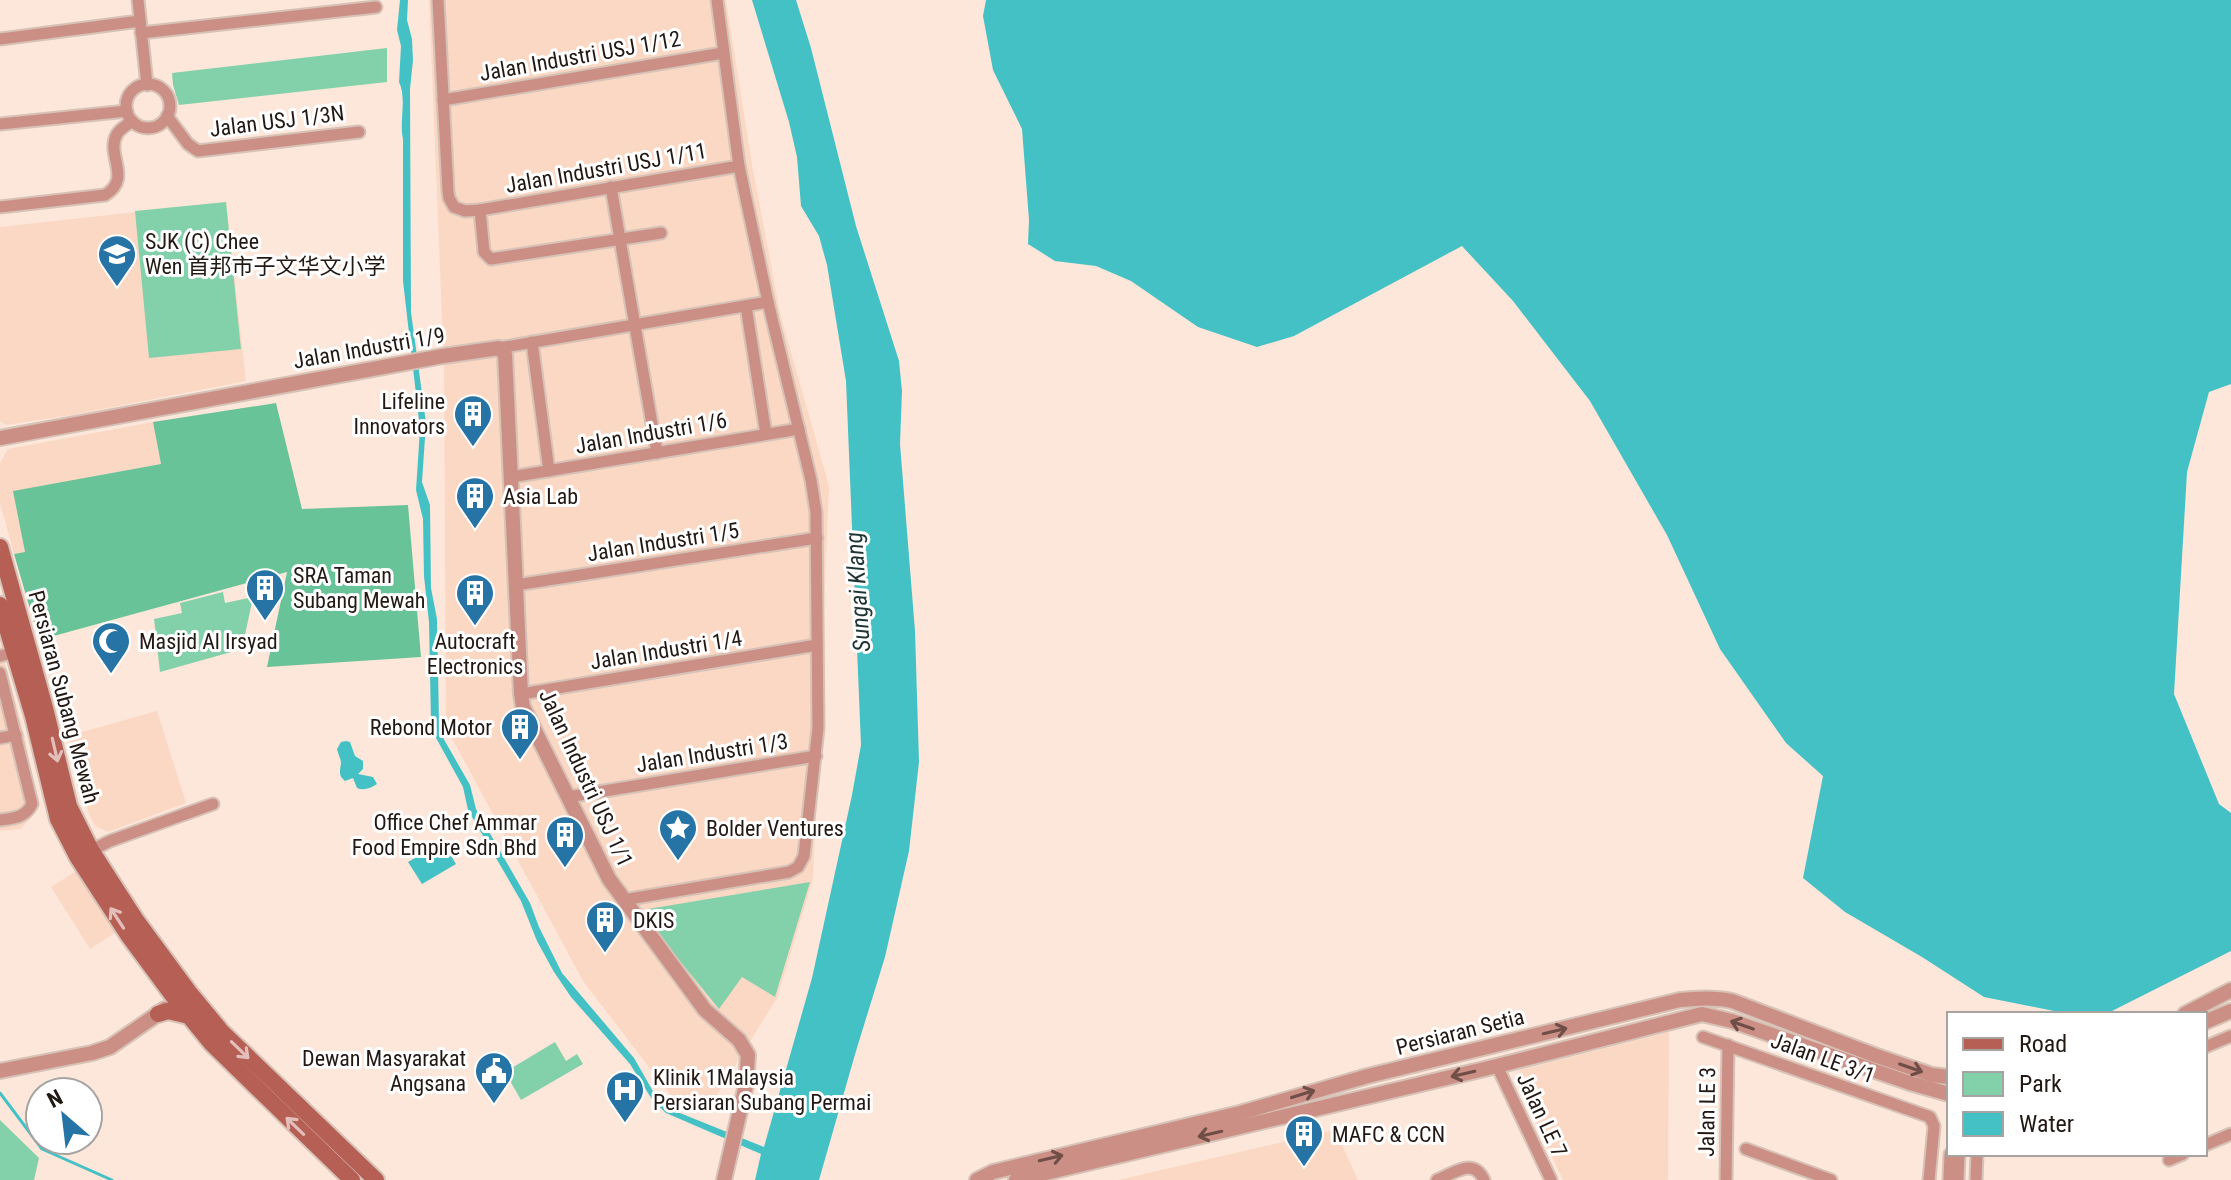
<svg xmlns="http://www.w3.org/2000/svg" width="2231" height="1180" viewBox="0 0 2231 1180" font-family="'Roboto Condensed','Noto Sans SC',sans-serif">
<rect width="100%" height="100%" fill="#fde7da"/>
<g fill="#fbd8c4">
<path d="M429,0H726L752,165L781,317L829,486L813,879L777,998L707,1111L675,1101L583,981L446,727L444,368Z"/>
<path d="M226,202L246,381L72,415L6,425L0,421V227Z"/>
<path d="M153,422L161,464L14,491L25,552L14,554L0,503V463L8,449Z"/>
<path d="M0,644L24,734L38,809L21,829L0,831Z"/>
<path d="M157,711L186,803L108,832L95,826L89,814L68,736Z"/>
<path d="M78,870L118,931L90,949L51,887Z"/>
<path d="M1669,1032L1668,1180H1563L1517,1082L1520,1070Z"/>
<path d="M1335,1130L1358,1180H1118Z"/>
</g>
<g fill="#82d1aa">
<path d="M387,48V82L179,105L173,85L172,73Z"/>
<path d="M226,202L241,349L149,358L135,211Z"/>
<path d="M223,592L225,603L253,597L242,649L160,672L154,619L182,613L180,603Z"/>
<path d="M810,882L775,997L742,977L719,1009L644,917L648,909Z"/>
<path d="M555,1042L566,1061L577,1054L583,1064L521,1100L505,1072Z"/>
<path d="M0,1120L39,1158L34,1180H0Z"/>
</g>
<path fill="#69c398" d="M276,403L302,509L408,505L421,657L267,667L287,572L39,640L14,554L25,552L13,491L161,464L153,422Z"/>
<g fill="#43c1c4">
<path d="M400,0H408L407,20L412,39L413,60L410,89L411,312L426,423L422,482L430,505L431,588L437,619L439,723L442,736L470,785L476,809L530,903L539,927L562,973L634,1058L654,1093L664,1104L675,1111L764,1147L812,978L852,795L861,745L846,381L827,265L819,236L801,206L797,157L789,122L752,0H796L811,48L856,226L899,361L902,391L900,444L915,631L919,762L909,851L885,957L856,1051L819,1180H755L761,1154L666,1113L653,1101L630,1064L571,997L554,972L537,941L521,901L468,810L463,787L435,736L431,722L429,622L424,576L423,519L416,490L420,429L403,281V139C399,121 407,99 399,82L401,46L397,30Z"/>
<path d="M986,0H2231V384L2209,392L2187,472L2174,694L2219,804L2231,813V951L2112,1011H2054L1984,997L1922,957L1845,912L1803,878L1823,776L1786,743L1720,649L1667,535L1590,401L1513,301L1462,246L1294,336L1257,347L1198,327L1131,281L1096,266L1055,261L1028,244L1029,220L1022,129L993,70L983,16Z"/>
<path d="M346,741L350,742L355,756L363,761V769L358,774L373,777L377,784C371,788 364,791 357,788L353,778L345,781C338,775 340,772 341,763C341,759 338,754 337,749L341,742Z"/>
<path d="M443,842L456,864L422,884L408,862Z"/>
</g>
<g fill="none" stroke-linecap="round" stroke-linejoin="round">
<path stroke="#43c1c4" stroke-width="3" d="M0,1093L42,1149L112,1180"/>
<g stroke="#d6c2b6" stroke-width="15">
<g id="minor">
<path d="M138,0L147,85"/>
<path d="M438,0L448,191L449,198L454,207L465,211L480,210L739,166"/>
<path d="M141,33L376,7"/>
<path d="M0,39L140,21"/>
<circle cx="148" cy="106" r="22"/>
<path d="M443,100L723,53"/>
<path d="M167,116L188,144L198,151L359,132"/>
<path d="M0,124L127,111"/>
<path d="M611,187L657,453"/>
<path d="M0,207L105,195C133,178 105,155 117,134C120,129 127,125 132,121"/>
<path d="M480,210L484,252L491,259L661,233"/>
<path d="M746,306L766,434"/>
<path d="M532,342L549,471"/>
<path d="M499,348L768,302"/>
<path d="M511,477L799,429"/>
<path d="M516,585L817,538"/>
<path d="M0,656L20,651"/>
<path d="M0,673L32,804C25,818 14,818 0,820"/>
<path d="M521,694L817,645"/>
<path d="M0,738L16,735"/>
<path d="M568,797L816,756"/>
<path d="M86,853L110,841L213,804"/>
<path d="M623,900L789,872L798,867L804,856L818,728L816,512L811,480L768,302L739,166L717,0"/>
<path d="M1703,1037L1930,1117L1934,1126L1929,1180"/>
<path d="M2205,1047L2231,1036"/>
<path d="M1497,1066L1551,1180"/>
<path d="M2205,1145L2231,1134"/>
<path d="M1746,1149L1831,1180"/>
<path d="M2169,1160L2183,1154"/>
<path d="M1437,1180C1455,1173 1473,1157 1484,1180"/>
<path d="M1726,1180L1728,1045"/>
<path d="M1949,1180L1950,1154"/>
<path d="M1958,1180L1959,1154"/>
<path d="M1976,1180L1977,1154"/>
</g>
</g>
<g stroke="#d6c2b6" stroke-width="18">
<g id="tertiary">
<path d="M0,438L443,356L499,348L505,354L521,694L523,707L609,879L705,1010L739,1040L748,1055L746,1085L724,1180"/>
<path d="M2185,1014L2231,990"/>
<path d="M2205,1022L2231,1011"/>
<path d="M0,1071L92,1053L110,1047L165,1009"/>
<path d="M977,1180L993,1172L1240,1113L1368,1076L1680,1000C1698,998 1714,997 1732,1001L1874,1055L1932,1075L1949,1077"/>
<path d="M1016,1180L1497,1066L1702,1014L1732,1021L1910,1083L1949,1094"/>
</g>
</g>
<g stroke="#d6c2b6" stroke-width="20">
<g id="secondary">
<path d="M0,547L45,708L69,806L91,850L136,920L189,992L222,1032L376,1180"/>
<path d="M0,605L33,716L58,819L78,858L128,935L176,1000L211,1043L352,1180"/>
<path d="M158,1014L168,1011L189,1016"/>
</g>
</g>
<use href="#minor" stroke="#cc8f86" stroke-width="11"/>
<use href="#tertiary" stroke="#cc8f86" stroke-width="14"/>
<use href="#secondary" stroke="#b65f55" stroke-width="16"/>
</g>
<defs><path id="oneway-shaft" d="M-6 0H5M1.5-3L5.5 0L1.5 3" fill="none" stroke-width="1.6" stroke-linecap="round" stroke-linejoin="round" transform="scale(2)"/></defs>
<g stroke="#e2bfbb">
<use href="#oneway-shaft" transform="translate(55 750) rotate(77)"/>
<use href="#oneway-shaft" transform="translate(117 918) rotate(-123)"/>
<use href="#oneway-shaft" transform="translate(240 1050) rotate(44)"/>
<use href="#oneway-shaft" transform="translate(295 1126) rotate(-136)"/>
</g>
<g stroke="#6f4e47">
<use href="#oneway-shaft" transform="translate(1742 1025) rotate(-161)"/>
<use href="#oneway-shaft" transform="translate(1555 1031) rotate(-13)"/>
<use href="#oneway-shaft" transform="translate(1911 1068) rotate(19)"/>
<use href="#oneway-shaft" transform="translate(1463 1074) rotate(167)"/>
<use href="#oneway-shaft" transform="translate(1303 1094) rotate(-17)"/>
<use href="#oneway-shaft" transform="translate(1210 1134) rotate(167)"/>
<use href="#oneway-shaft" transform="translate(1051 1158) rotate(-13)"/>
</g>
<defs>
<g id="school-pin" transform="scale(2)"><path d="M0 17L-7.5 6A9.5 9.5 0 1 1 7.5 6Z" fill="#2673a6" stroke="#fff"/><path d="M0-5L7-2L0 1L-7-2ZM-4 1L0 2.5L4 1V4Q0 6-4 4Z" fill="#fff"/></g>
<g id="building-pin" transform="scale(2)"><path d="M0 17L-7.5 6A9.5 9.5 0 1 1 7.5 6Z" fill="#2673a6" stroke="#fff"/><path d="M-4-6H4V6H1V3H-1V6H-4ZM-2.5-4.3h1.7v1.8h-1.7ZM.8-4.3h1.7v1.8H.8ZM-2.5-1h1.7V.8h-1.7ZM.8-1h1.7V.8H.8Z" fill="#fff"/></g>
<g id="mosque-pin" transform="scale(2)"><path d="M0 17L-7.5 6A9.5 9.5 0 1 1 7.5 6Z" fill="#2673a6" stroke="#fff"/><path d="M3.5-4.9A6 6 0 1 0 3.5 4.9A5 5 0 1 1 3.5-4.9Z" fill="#fff"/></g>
<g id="sight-pin" transform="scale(2)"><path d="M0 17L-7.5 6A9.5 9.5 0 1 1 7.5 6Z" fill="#2673a6" stroke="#fff"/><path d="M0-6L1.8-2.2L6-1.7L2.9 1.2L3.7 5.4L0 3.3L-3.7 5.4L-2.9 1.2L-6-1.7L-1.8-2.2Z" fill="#fff"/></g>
<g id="civic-pin" transform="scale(2)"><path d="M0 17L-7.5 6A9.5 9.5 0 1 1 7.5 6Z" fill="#2673a6" stroke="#fff"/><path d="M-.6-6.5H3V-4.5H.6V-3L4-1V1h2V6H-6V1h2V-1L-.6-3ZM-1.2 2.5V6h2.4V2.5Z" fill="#fff"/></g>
<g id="hospital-pin" transform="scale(2)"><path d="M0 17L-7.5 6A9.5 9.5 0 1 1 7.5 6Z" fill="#2673a6" stroke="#fff"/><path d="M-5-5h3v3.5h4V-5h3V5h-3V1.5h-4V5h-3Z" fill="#fff"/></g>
</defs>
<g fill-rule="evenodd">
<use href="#school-pin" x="117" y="254"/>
<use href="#building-pin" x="473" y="414"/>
<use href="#building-pin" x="475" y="496"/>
<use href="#building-pin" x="265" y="588"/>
<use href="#building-pin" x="475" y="593"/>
<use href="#mosque-pin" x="111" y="641"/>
<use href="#building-pin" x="520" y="727"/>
<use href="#sight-pin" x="678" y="828"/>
<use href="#building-pin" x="565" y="835"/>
<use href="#building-pin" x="605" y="920"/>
<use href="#civic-pin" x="494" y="1071"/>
<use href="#hospital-pin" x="625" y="1090"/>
<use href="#building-pin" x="1304" y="1134"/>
</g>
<g text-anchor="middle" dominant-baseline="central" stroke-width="6" stroke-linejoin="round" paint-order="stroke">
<g font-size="22" fill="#231914" stroke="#fff">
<text transform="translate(580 56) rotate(-10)">Jalan Industri USJ 1/12</text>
<text transform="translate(277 121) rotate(-7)">Jalan USJ 1/3N</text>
<text transform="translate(606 168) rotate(-10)">Jalan Industri USJ 1/11</text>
<text transform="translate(369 348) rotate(-10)">Jalan Industri 1/9</text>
<text transform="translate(651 433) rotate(-10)">Jalan Industri 1/6</text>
<text transform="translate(663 542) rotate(-9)">Jalan Industri 1/5</text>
<text transform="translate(666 650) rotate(-9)">Jalan Industri 1/4</text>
<text transform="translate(64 697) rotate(75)">Persiaran Subang Mewah</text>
<text transform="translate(712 753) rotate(-9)">Jalan Industri 1/3</text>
<text transform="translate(586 778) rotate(65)">Jalan Industri USJ 1/1</text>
<text transform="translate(1460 1032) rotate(-14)">Persiaran Setia</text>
<text transform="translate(1823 1058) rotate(20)">Jalan LE 3/1</text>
<text transform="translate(1707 1112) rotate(-89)">Jalan LE 3</text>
<text transform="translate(1542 1115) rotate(65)">Jalan LE 7</text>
</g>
<g font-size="22" fill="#231914" stroke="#fff" text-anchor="start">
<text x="145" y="241">SJK (C) Chee<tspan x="145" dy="25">Wen 首邦市子文华文小学</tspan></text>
<text x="445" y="401" text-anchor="end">Lifeline<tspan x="445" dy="25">Innovators</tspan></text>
<text x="503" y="496">Asia Lab</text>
<text x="293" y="575">SRA Taman<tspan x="293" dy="25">Subang Mewah</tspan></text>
<text x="139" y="641">Masjid Al Irsyad</text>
<text x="475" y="641" text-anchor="middle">Autocraft<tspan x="475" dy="25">Electronics</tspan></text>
<text x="492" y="727" text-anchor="end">Rebond Motor</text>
<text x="537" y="822" text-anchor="end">Office Chef Ammar<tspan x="537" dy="25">Food Empire Sdn Bhd</tspan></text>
<text x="706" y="828">Bolder Ventures</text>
<text x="633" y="920">DKIS</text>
<text x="466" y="1058" text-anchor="end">Dewan Masyarakat<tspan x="466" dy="25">Angsana</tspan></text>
<text x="653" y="1077">Klinik 1Malaysia<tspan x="653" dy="25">Persiaran Subang Permai</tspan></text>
<text x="1332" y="1134">MAFC &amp; CCN</text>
</g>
<g font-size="24" font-style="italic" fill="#1f3535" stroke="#fff">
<text transform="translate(858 592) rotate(-94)">Sungai Klang</text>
</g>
</g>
<rect x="1947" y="1012" width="260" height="144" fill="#ffffff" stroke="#a7a3a1" stroke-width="2"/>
<rect x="1963" y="1038" width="40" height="12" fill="#b65f55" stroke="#a7a3a1" stroke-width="2"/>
<text x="2019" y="1052" font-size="24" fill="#231914">Road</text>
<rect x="1963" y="1072" width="40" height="24" fill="#82d1aa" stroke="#a7a3a1" stroke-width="2"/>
<text x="2019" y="1092" font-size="24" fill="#231914">Park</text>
<rect x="1963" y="1112" width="40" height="24" fill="#43c1c4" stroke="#a7a3a1" stroke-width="2"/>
<text x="2019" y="1132" font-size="24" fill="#231914">Water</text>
<g transform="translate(64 1116) rotate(332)"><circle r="38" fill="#ffffff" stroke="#a7a3a1" stroke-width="2"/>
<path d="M0-6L14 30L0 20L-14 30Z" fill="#2673a6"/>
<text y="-12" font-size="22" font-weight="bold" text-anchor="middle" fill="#231914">N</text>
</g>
</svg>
